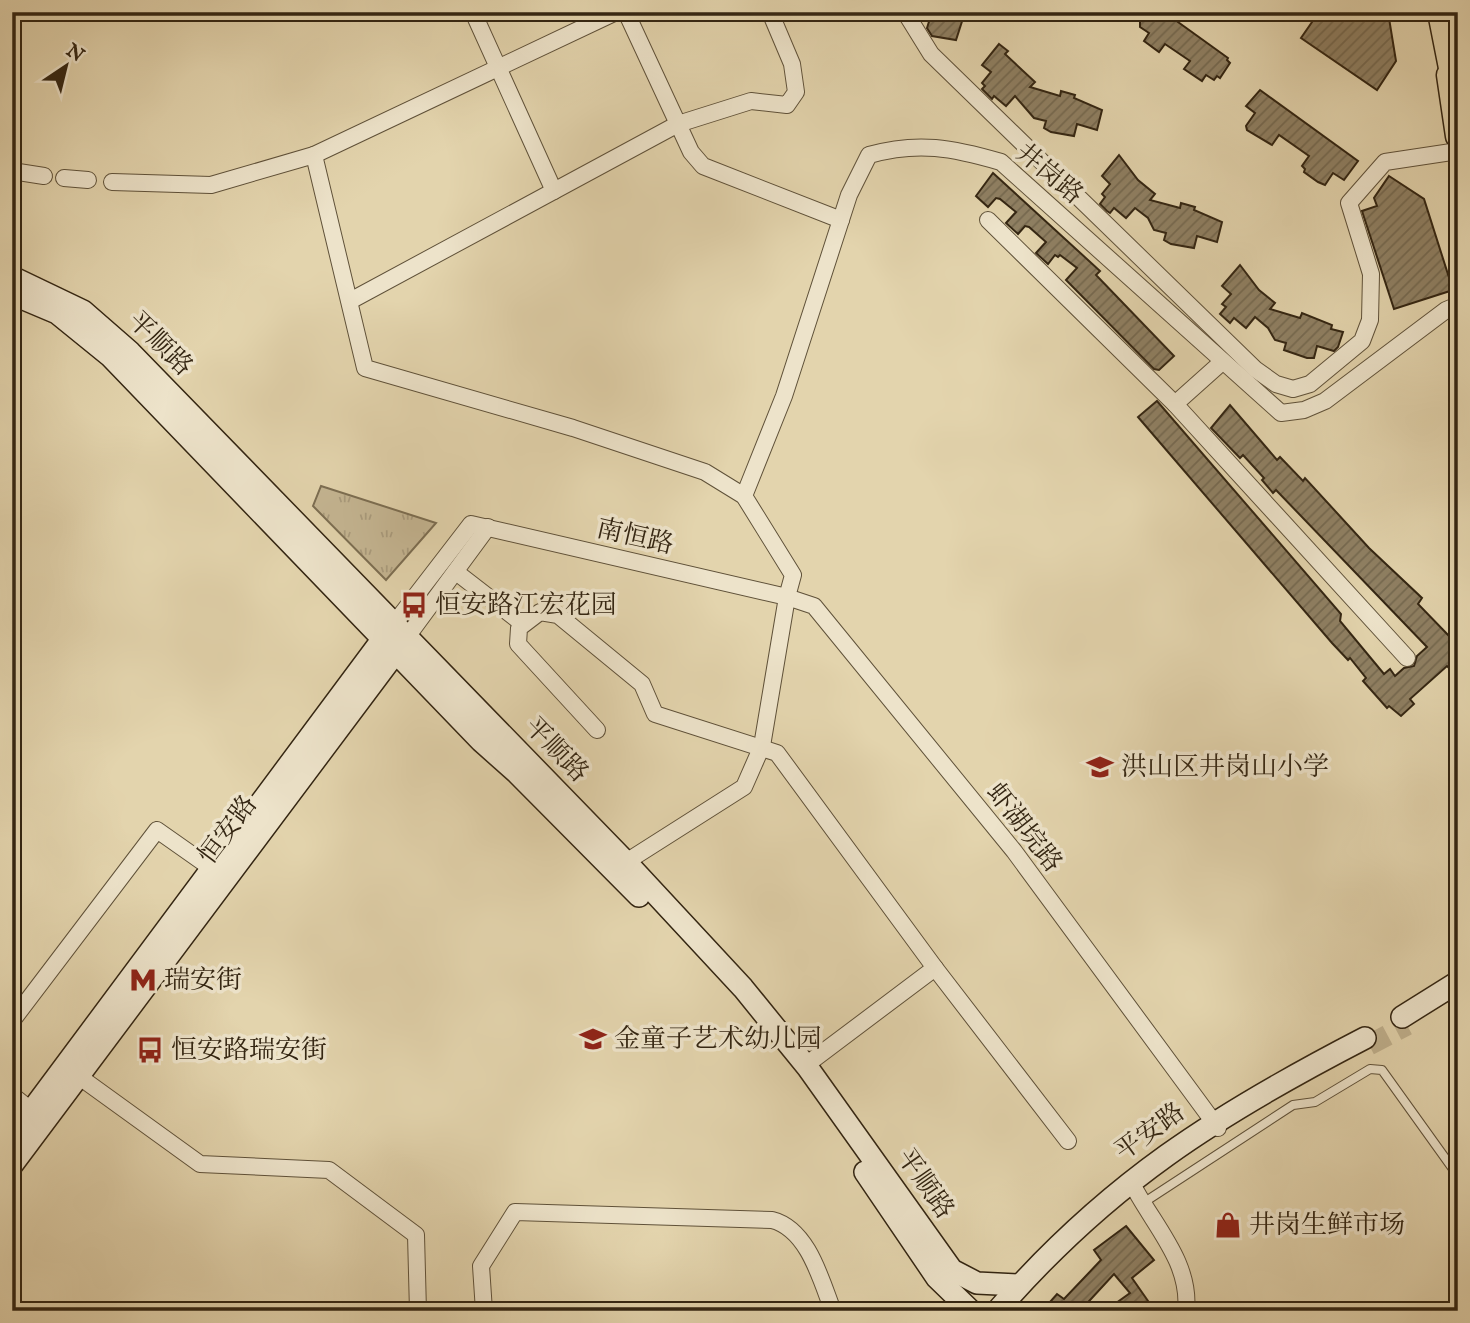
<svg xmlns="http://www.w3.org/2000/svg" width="1470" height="1323" viewBox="0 0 1470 1323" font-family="'IM FELL English','Noto Serif SC',serif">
<defs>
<pattern id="grass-tufts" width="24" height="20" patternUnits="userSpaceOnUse" patternTransform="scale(1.75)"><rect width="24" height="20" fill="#c5b693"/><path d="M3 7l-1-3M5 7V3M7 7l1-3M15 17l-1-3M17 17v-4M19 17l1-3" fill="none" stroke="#aa9c7e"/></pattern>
<pattern id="building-hatch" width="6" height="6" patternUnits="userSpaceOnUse" patternTransform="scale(1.75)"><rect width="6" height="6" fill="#8f8063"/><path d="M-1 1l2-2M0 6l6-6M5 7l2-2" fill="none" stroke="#756950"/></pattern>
</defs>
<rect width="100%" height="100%" fill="#e3d4ad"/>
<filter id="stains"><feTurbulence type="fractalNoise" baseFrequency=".00286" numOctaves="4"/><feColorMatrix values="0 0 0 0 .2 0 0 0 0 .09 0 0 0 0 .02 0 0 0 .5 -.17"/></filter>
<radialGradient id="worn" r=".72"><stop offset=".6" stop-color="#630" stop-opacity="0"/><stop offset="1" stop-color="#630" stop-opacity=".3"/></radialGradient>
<path fill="url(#grass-tufts)" stroke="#7c6e52" stroke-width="2" d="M321,486L436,523L386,580L313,506Z"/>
<g fill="url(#building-hatch)" stroke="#332512" stroke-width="2">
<path d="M932,12H965L956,40L932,36L927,28Z"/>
<path d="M1147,12H1164L1228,58L1227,60L1230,63L1220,78L1217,76L1214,80L1206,75L1202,81L1184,69L1190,61L1165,44L1159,52L1144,41L1149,33L1140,27V22Z"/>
<path d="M1319,12H1388L1396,61L1377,90L1301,38Z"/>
<path d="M999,44L1008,51L1005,54L1035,82L1030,87L1060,96L1061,91L1075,95L1074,98L1102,110L1097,130L1077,124L1074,136L1051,132L1044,128L1046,121L1034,118L1015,96L1006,106L994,96L992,99L982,89L985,86L982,83L991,72L982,65Z"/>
<path d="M1260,90L1358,161L1344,180L1333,173L1325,185L1318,182L1304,172L1305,169L1302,166L1309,156L1279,135L1272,145L1247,130L1246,126L1255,113L1246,106Z"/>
<path d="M1119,155L1138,180L1155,194L1150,200L1180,208L1181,203L1195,207L1194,210L1222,222L1217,242L1197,236L1194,248L1171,244L1164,240L1166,233L1154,230L1148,218L1135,208L1126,218L1114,208L1110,213L1107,211L1100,204L1105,197L1102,194L1110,184L1102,176Z"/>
<path d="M993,173L1100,271L1096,275L1174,356L1159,370L1154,369L1066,280L1077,268L1060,255L1058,257L1055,255L1048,264L1036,253L1046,242L1029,227L1025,226L1018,234L1006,223L1016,212L1000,199L996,198L988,207L976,196Z"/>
<path d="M1389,176L1424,199L1453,290L1394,309L1362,211L1377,206L1374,198Z"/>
<path d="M1240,265L1259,290L1275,303L1270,309L1300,318L1302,313L1332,325L1331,329L1343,332L1338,347L1334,351L1317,346L1314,358H1307L1284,350L1286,343L1275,340L1268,328L1255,317L1246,328L1234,318L1230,323L1220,314L1226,307L1222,304L1231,294L1222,286Z"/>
<path d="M1157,401L1341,614L1340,621L1384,674L1390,669L1395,676L1404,668L1414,666L1417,656L1427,647L1276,490L1273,493L1262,480L1264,478L1243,455L1240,458L1211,428L1230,405L1277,460L1280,457L1303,481L1305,478L1369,548L1422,598L1418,604L1451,638L1458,631V677L1447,666L1410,699L1414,704L1401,716L1389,706L1387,708L1363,681L1366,678L1350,658L1348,660L1332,643L1138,417Z"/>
<path d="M1126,1226L1154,1260L1132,1278L1155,1311H1105L1130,1293L1114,1274L1080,1311H1042L1057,1294L1064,1299L1101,1260L1094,1250Z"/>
</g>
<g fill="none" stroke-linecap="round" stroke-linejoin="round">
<path stroke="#c0b18e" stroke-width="21" stroke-dasharray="21 10" stroke-linecap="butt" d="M1369,1045L1407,1025"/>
<g stroke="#5f5139" stroke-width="10">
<path id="lane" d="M1143,1203L1293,1105L1315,1102L1370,1069L1382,1070L1458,1176"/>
</g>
<g stroke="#5f5139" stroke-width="18">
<g id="street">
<path d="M473,12L554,191"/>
<path d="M616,12L314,155L365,368L573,428L705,472L744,496L793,575L787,597L814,606L1014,851L1218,1128"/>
<path d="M626,12L691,152L703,166L841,220"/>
<path d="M905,12L931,54L1255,369L1276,384L1293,389L1310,384L1362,341L1370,320L1371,274L1349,203L1385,162L1458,151"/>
<path d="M12,171L44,176"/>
<path d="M64,178L88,180"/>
<path d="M112,182L211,185L314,155"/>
<path d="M988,220L1175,404L1407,658"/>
<path d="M350,301L678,124L751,101L787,105L796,92L792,64L770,12"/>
<path d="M1175,404L1222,362"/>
<path d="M744,496L784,396L849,195L869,155C918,141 953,148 1001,162L1281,413L1304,410L1325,401L1446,310L1458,305"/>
<path d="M456,572L523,624"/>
<path d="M394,624L471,524L787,597L762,746L744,787L626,862"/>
<path d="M407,637L488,527"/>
<path d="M597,730L518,644L519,628L540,612L558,615L642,684L655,714L777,753L935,968L1068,1141"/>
<path d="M12,1021L157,830L211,868"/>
<path d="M806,1065L935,968"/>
<path d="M70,1070L200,1164L329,1170L416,1235L418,1311"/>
<path d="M12,1095L32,1111"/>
<path d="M1136,1191C1157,1229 1191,1265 1186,1311"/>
<path d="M484,1311L481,1266L515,1212L772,1220C808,1229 821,1280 833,1311"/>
</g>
</g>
<g stroke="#332512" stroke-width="24">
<g id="secondary">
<path d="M12,277L83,311L130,352L626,862L743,988L808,1068L952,1270L977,1283L1019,1285"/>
<path d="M12,294L57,313L110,356L481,741L517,773L639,896"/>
<path d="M1402,1017L1458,982"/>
<path d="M12,1137L393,625"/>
<path d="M12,1165L405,640"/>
<path d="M865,1172L937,1278L971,1311"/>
<path d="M997,1311C1108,1183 1216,1115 1365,1038"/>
</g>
</g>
<g stroke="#332512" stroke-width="27">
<path id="primary" d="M1449,75L1458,136"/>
</g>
<g stroke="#332512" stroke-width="31">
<path id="highway" d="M1442,12L1458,93"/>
</g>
<use href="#lane" stroke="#ede3ca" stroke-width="8"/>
<use href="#street" stroke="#ede3ca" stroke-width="16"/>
<use href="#secondary" stroke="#ede3ca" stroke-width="21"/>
<use href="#primary" stroke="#e3d4ad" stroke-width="24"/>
<use href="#highway" stroke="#e3d4ad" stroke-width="28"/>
</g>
<defs>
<g id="bus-bare" transform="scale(2.1)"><path d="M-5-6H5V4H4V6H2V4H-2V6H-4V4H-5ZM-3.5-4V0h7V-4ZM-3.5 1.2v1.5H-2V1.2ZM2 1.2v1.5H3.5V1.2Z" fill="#8f2418" stroke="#ede3ca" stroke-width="2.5" paint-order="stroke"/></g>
<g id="school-bare" transform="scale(2.1)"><path d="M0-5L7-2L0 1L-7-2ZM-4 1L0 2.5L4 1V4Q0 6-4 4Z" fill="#8f2418" stroke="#ede3ca" stroke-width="2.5" paint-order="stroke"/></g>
<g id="metro-bare" transform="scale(2.1)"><path d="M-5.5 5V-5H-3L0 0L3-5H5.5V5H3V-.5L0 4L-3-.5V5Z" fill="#8f2418" stroke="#ede3ca" stroke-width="2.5" paint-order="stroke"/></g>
<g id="shop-bare" transform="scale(2.1)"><path d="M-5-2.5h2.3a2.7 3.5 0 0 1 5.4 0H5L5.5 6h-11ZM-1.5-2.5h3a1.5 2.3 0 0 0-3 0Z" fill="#8f2418" stroke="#ede3ca" stroke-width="2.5" paint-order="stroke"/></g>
</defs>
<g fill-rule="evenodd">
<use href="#bus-bare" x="414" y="605"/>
<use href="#school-bare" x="1100" y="767"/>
<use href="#metro-bare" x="143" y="980"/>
<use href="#school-bare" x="593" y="1039"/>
<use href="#bus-bare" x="150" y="1050"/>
<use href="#shop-bare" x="1228" y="1225"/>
</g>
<g text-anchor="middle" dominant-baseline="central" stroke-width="7" stroke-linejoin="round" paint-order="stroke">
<g font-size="26" fill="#332512" stroke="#ede3ca">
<text transform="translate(1049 174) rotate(40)">井岗路</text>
<text transform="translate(160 344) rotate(45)">平顺路</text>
<text transform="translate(635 537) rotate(13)">南恒路</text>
<text transform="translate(556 750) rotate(46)">平顺路</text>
<text transform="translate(1024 828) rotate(52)">虾湖垸路</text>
<text transform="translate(228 830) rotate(-53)">恒安路</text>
<text transform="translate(1150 1132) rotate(-36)">平安路</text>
<text transform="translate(925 1184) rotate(55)">平顺路</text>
</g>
<g font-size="26" fill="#332512" stroke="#ede3ca" text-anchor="start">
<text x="435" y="605">恒安路江宏花园</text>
<text x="1121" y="767">洪山区井岗山小学</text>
<text x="164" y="980">瑞安街</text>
<text x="614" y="1039">金童子艺术幼儿园</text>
<text x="171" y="1050">恒安路瑞安街</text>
<text x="1249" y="1225">井岗生鲜市场</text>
</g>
</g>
<rect width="1470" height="1323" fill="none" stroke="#e3d4ad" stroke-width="42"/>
<rect x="14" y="14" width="1442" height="1295" fill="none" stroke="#332512" stroke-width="3.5"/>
<rect x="21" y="21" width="1428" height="1281" fill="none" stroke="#332512" stroke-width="2"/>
<g transform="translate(66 66) rotate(35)" stroke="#ede3ca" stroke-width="5" paint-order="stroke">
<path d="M0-5L12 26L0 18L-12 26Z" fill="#332512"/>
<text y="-10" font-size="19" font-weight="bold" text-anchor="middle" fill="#332512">N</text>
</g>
<rect width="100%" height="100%" filter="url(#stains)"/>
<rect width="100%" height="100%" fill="url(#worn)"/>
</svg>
